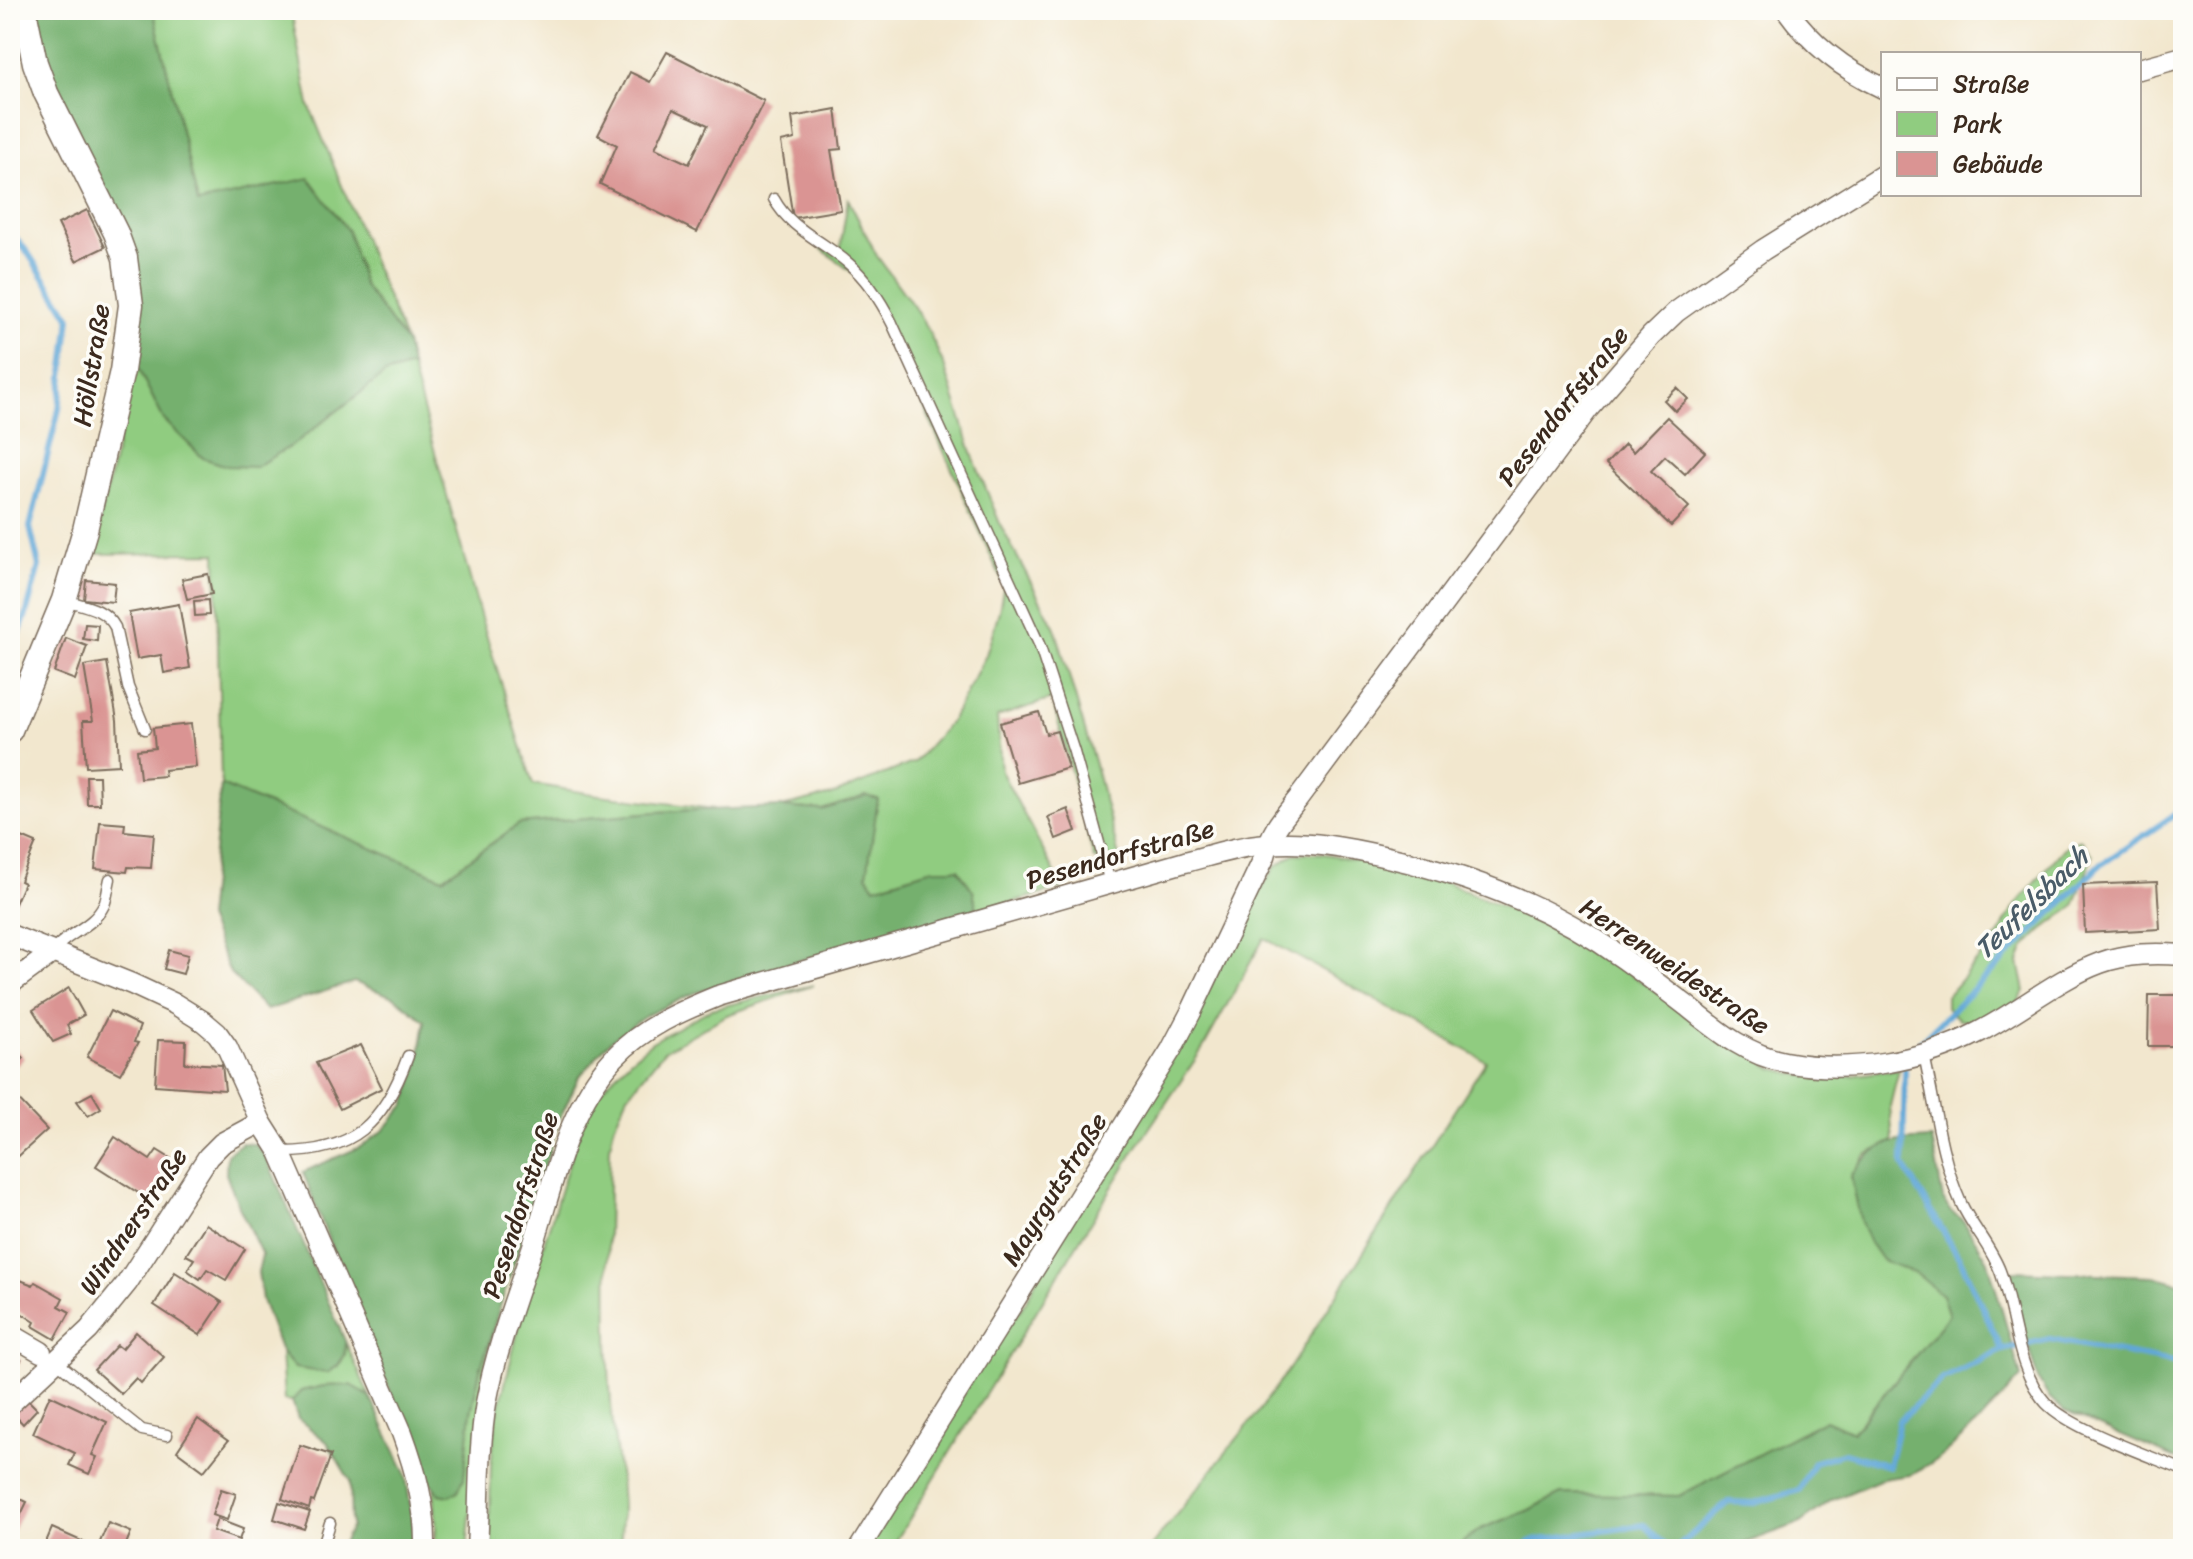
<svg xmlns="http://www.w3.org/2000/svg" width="2193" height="1559" viewBox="0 0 2193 1559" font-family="Sriracha,sans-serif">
<rect width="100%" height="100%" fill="#fdfcf7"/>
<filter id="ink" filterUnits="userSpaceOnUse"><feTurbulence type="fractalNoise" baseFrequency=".0125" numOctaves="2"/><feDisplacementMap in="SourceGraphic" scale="16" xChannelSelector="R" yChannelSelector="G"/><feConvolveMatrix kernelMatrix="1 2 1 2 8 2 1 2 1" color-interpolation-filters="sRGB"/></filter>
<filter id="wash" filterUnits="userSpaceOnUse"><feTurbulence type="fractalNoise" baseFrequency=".006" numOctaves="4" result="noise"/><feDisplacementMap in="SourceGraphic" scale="32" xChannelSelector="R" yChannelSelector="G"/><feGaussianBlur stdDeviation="1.8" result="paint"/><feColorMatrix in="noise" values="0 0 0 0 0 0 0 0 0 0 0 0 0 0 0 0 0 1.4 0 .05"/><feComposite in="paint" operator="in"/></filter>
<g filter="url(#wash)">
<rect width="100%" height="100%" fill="#f2e7ce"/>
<g fill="#90cc80" stroke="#667b4f" stroke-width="2">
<path d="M153,10H291L309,105L406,343L364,286L348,231L198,203Z"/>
<path d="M848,199L877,256L914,307L929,332L944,365L974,459L1001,526L1055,628L1096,768L1120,860L1094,859L1052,699L997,717L1001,771L1063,888L977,912L973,891L958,869H932L875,887L867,875L866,796L822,810L781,807L832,795L915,762L951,721L986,655L999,611L1004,585L898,349L866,288L853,273L820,248L840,249Z"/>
<path d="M134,360L164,420L255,467L294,444L385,374L411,366L481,618L533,784L599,795L715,809L655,812L519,824L443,878L221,785L216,553L92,554L126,407Z"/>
<path d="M2080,840L2093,855L2074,906L2042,930L2024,948L2019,962L2025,991L2014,1008L1992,1020L1975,1021L1959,1019L1946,1008V997L2000,934L2006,920L2019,901L2066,846Z"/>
<path d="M1320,853L1393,867L1441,880L1566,934L1615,964L1772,1068L1804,1076H1850L1899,1069L1890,1106L1893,1141L1866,1155L1851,1176L1861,1222L1882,1260L1917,1273L1942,1295L1949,1316L1852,1432L1825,1420L1679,1496L1561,1494L1527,1511L1481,1529L1453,1549H1149L1256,1415L1291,1366L1486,1061L1264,938L1203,1048L1136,1148L891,1549H867C908,1484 946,1418 988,1355C1005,1329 1027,1307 1037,1277L1226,958L1258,895L1275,867L1294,854Z"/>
<path d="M814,985L727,1015L664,1051L628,1095L614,1126L610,1147C608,1232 605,1318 611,1403C614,1452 628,1500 619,1549H489L491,1465L497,1416L524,1307L573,1150L583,1122L600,1091L630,1060L652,1042L711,1009Z"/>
<path d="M497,1319L483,1376L467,1549H435L436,1524L434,1487L440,1494L471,1412L480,1370Z"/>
<path d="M346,1343L370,1397L351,1385L324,1386L301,1391L292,1401L284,1400L281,1352L295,1368L338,1367L345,1355Z"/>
</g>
<g fill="#74b06e" stroke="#586d46" stroke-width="2">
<path d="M31,10H153L198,203L309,178L348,231L364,286L406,343L411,366L385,374L294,444L255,467L227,466L203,458L164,420L134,360L138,303L56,91Z"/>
<path d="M221,785L443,878L519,824L655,812L781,807L822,810L866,796L878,799L867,875L875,887L932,869H958L973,891L977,912L786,964L692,994L647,1015L609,1042L579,1077L560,1118L480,1370L471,1412L464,1478L458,1491L449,1496L440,1494L425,1476L332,1249L303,1172L360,1147L383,1131L405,1105L418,1066L425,1021L394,997L354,982L266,1010L230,973L207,918Z"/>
<path d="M1932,1139L1943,1199L1950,1211L1962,1219L1988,1261L2021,1377L1981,1420L1940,1458L1910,1475L1882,1479L1832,1500L1800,1523L1728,1549H1453L1481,1529L1527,1511L1561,1494L1679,1496L1825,1420L1853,1432L1949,1315L1942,1295L1917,1274L1882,1260L1870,1243L1861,1222L1851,1176C1878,1140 1889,1141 1932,1139Z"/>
<path d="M242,1143L255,1144L266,1157L346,1343C345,1358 340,1365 328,1373L295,1368L281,1352L262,1300L258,1272L262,1255L240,1209L226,1174L227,1154Z"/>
<path d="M2009,1271L2154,1276L2183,1284V1462L2064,1411L2048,1396L2039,1381L2031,1357Z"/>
<path d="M351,1385L370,1397L405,1471L415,1537L414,1549H340L351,1527L350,1481L327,1442L298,1419L292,1401L301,1391L324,1386Z"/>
</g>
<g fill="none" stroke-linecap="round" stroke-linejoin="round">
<g stroke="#61a7d7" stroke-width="6">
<path d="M10,231L28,253L70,318L59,409L30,527L39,566L26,615L10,659"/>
<path d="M1920,1042L2099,866L2183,809"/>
<path d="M1905,1070L1903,1164L1961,1261L2002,1350"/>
<path d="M1518,1549L1532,1541L1644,1525L1669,1549"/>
<path d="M1676,1549L1728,1502L1754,1503L1799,1490L1814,1462L1844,1453L1889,1466L1899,1421L1943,1379L2002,1350L2050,1339L2183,1364"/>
</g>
</g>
<g id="blocks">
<g fill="#da9493" fill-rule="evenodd">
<path d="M667,52L764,101L697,232L600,184L617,145L598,135L630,72L650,82ZM673,109L708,125L689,164L655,148Z"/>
<path d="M836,109L841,149L831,150L841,210L793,218L781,142L795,139L792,117Z"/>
<path d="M87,210L105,247L76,261L58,224Z"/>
<path d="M1677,388L1688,399L1675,411L1664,400Z"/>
<path d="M1667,417L1705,452L1685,474L1665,456L1651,471L1689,507L1671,526L1606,464L1625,444L1633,452Z"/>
<path d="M208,574L212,594L187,599L182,579Z"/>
<path d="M86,580L115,583L113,602L84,599Z"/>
<path d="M208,600L209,615L195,616L194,601Z"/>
<path d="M179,604L190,668L164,673L161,655L137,659L129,613Z"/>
<path d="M85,624L98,625L97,641L83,639Z"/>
<path d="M66,638L87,646L75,680L54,672Z"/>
<path d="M107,662L117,720L119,765L86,767L83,721H93L84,666Z"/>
<path d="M1039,712L1046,734L1057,731L1068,768L1018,783L1000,723Z"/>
<path d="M191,724L196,767L164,770L165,776L140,778L137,750L155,748L153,728Z"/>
<path d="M86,776H99L100,804H87Z"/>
<path d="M1068,809L1076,831L1056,839L1048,817Z"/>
<path d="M100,822L125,824L124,831L154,834L151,868L128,867L127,872L95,869Z"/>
<path d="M10,832L36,843L20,881L24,883L14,906L10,905Z"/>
<path d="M2157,882L2160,929L2085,933L2083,885Z"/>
<path d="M169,950L188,955L183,974L164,969Z"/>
<path d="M69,988L84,1015L67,1025L71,1034L53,1042L33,1010Z"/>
<path d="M2149,995H2183V1046H2148Z"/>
<path d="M110,1011L140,1026L134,1042L138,1043L120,1074L87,1057Z"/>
<path d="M158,1040L186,1041L185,1063L222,1065L225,1090L155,1085Z"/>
<path d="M10,1043L24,1058L10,1073Z"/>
<path d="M361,1045L382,1088L340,1109L316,1063Z"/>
<path d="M12,1093L47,1130L12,1162L10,1160V1095Z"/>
<path d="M92,1093L101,1108L88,1116L77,1101Z"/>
<path d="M115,1137L150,1160L157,1150L173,1160L148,1199L96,1166Z"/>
<path d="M206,1224L245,1249L226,1280L207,1269L200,1279L187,1270L194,1259L186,1255Z"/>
<path d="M175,1272L222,1302L200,1335L154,1305Z"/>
<path d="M10,1276L33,1285L35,1282L63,1298L59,1306L70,1312L55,1339L33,1326L35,1322L18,1311L19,1309L10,1306Z"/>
<path d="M136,1332L164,1357L141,1383L136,1378L121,1394L94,1370L117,1345L122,1349Z"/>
<path d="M10,1354L21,1360L10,1381Z"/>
<path d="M50,1395L107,1422L92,1455L97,1457L89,1474L69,1465L75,1453L33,1433Z"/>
<path d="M26,1398L37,1409L23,1424L12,1412Z"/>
<path d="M198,1419L228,1441L204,1471L177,1451Z"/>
<path d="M300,1445L331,1455L314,1502L311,1501L309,1509L282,1499Z"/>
<path d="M221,1489L236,1494L227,1520L212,1515Z"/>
<path d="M10,1494L27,1502L10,1537Z"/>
<path d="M279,1502L310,1512L304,1529L274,1519Z"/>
<path d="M217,1519L243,1529L239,1540L213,1531Z"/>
<path d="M108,1523L131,1532L124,1549H97Z"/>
<path d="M52,1528L88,1544L85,1549H43Z"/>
</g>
</g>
</g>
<g filter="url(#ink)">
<use href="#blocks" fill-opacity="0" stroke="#7b6c5c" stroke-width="2"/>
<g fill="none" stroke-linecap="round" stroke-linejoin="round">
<g stroke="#7b6c5c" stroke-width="13">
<g id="service">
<path d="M774,199C790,229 823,241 848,263C868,280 881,301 892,323L1039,644L1074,752L1110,883"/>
<path d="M65,600C84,606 105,608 115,627L128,687L145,729"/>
<path d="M52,952C66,933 93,928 104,905C107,898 108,887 110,879"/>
<path d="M1924,1055C1935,1103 1940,1157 1961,1203C1972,1227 1991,1247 2000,1271C2015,1311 2016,1371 2046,1403C2071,1429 2148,1455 2183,1470"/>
<path d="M280,1152C354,1153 384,1123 408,1056"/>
<path d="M57,1362L142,1430L167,1435"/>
<path d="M322,1549L330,1523"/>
</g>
</g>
<g stroke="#7b6c5c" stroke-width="23">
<g id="minor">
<path d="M1787,10C1812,45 1844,70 1883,88"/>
<path d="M2139,69L2183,57"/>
<path d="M10,935L132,984L175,1004L204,1022L217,1033L227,1047L261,1122L280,1152L402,1433C416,1471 426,1508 425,1549"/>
<path d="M10,984L52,953"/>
<path d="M10,1334L41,1352"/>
<path d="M10,1404L89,1330L127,1283L208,1157L222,1143L261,1122"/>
<path d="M477,1549C480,1501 478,1451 486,1403C496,1350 516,1297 533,1246C554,1181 567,1109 614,1058C643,1027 681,1011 718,996L1185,862C1212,855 1239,846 1267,844C1307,840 1348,848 1387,857C1471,876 1554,908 1624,959C1645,974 1666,990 1687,1006C1717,1030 1746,1055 1785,1062C1849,1074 1922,1062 1979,1032C2020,1011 2057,979 2100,963C2127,953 2155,953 2183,955"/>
<path d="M859,1549L1171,1050L1191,1012L1265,856C1271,831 1282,819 1298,799L1588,409L1651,336L1676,312L1763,250L1883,175"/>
</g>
</g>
<g stroke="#7b6c5c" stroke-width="27">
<path id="tertiary" d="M10,730L64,600L85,530L122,371L131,305L125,258L116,233L46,93L35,63L24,10"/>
</g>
<use href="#service" stroke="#fff" stroke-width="10"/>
<use href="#minor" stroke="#fff" stroke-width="20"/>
<use href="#tertiary" stroke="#fff" stroke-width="24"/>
</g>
</g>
<g text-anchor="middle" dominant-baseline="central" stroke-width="7" stroke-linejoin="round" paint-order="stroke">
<g font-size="26" fill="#3b2a1e" stroke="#fdfcf7">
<text transform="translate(91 365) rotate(-81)">Höllstraße</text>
<text transform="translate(1563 406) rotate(-52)">Pesendorfstraße</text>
<text transform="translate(1120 854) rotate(-16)">Pesendorfstraße</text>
<text transform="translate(1675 966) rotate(34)">Herrenweidestraße</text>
<text transform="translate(1054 1189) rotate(-58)">Mayrgutstraße</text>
<text transform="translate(520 1205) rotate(-72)">Pesendorfstraße</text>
<text transform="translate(133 1221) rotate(-56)">Windnerstraße</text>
</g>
<g font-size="28" font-style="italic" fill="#4a5c68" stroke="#fdfcf7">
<text transform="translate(2031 903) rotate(-44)">Teufelsbach</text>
</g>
</g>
<rect width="2193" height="1559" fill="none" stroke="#fdfcf7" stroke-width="40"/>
<rect x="1881" y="52" width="260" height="144" fill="#fdfcf7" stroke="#afa8a0" stroke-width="2"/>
<rect x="1897" y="78" width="40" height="12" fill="#ffffff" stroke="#afa8a0" stroke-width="2"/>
<text x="1953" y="92" font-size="24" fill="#3b2a1e">Straße</text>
<rect x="1897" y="112" width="40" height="24" fill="#90cc80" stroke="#afa8a0" stroke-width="2"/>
<text x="1953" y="132" font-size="24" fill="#3b2a1e">Park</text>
<rect x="1897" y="152" width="40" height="24" fill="#da9493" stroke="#afa8a0" stroke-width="2"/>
<text x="1953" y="172" font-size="24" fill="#3b2a1e">Gebäude</text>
</svg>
